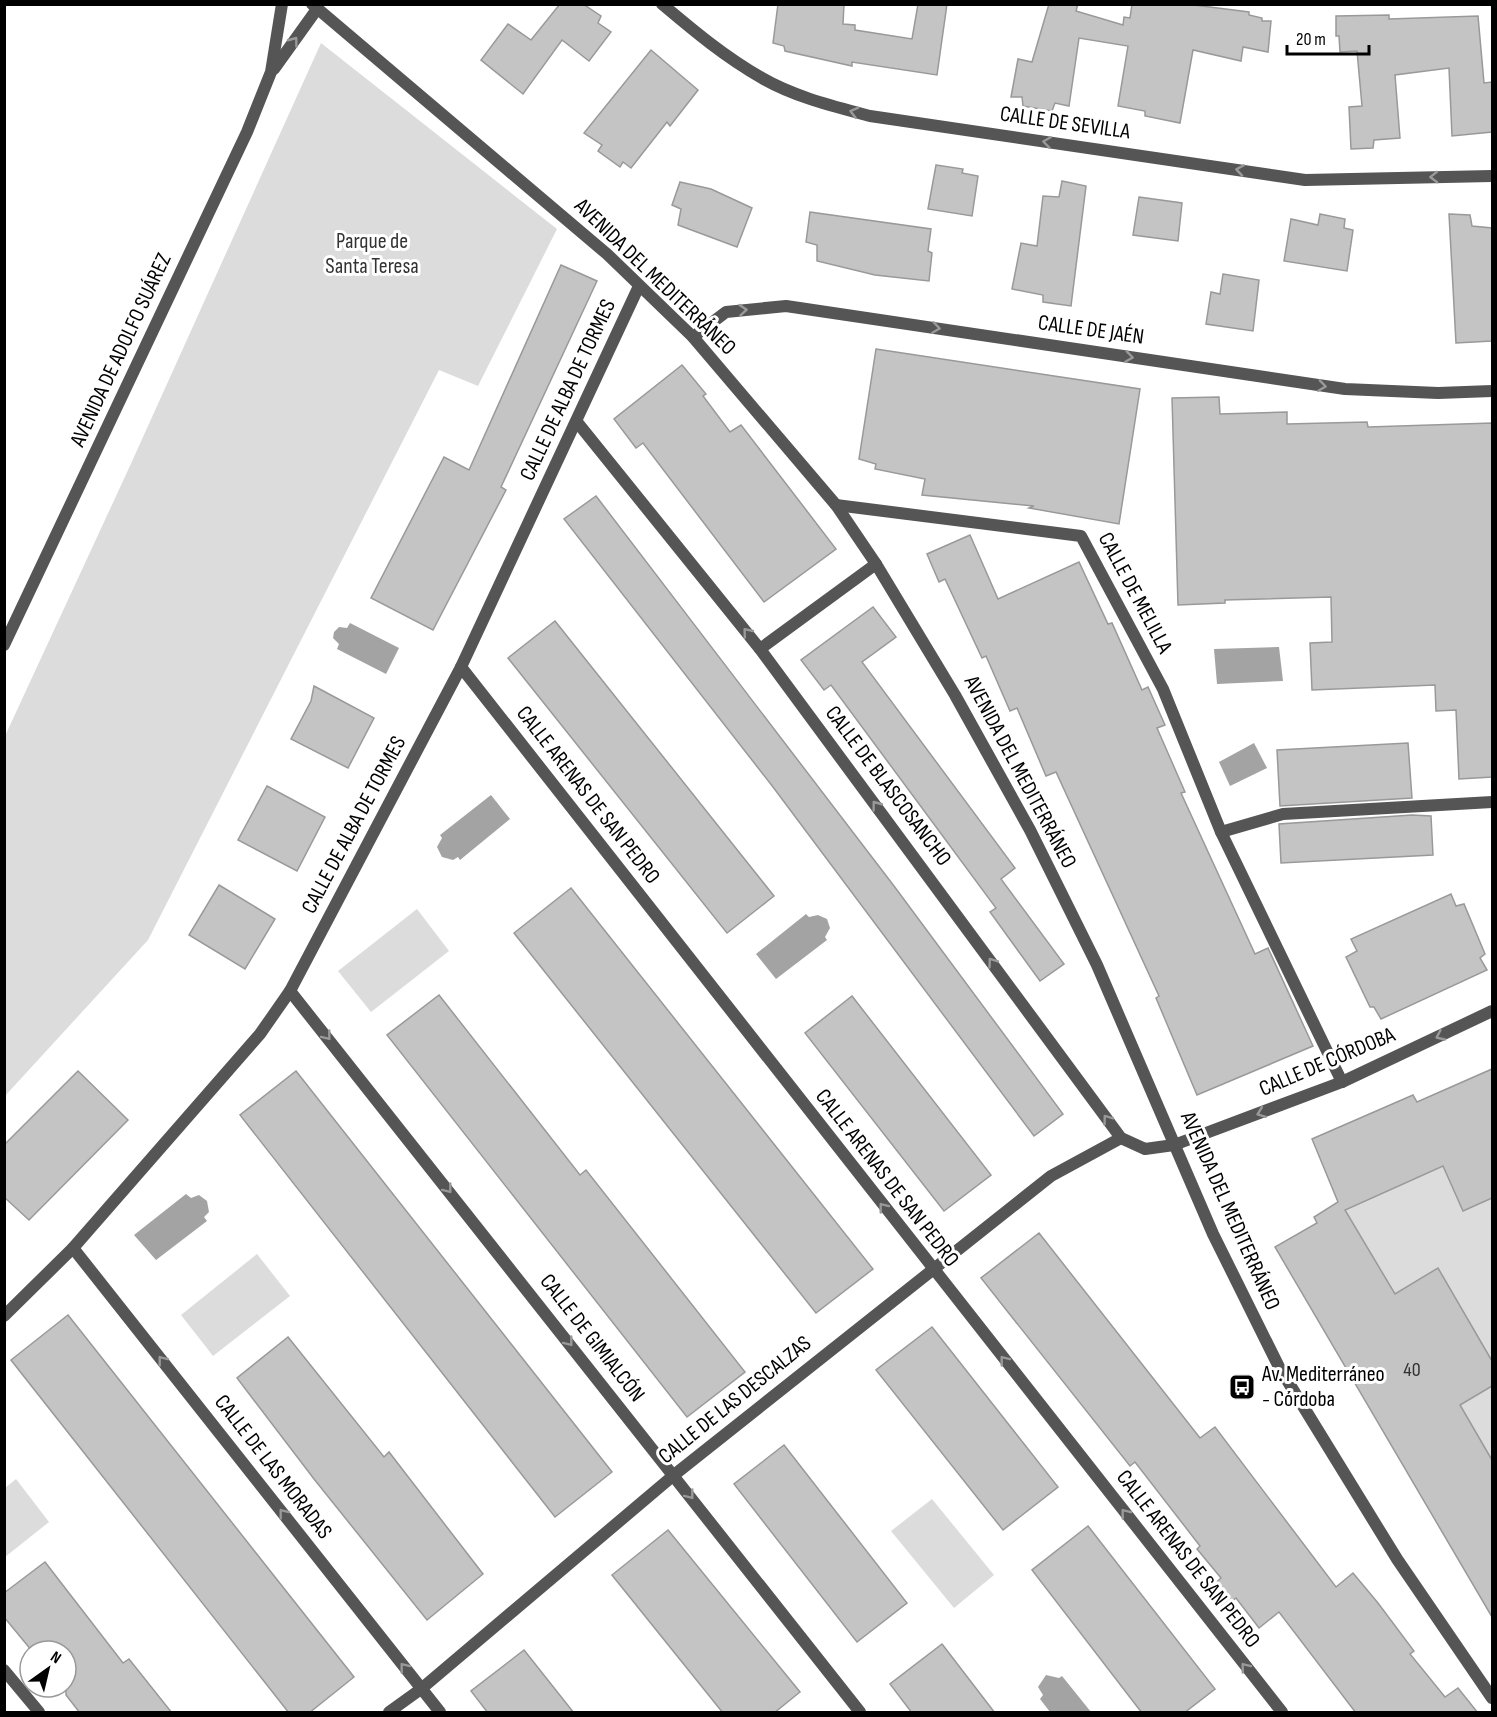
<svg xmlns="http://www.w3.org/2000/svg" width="1497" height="1717" viewBox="0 0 1497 1717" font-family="'Sofia Sans Condensed',sans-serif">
<rect width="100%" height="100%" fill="#fff"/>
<g fill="#dcdcdc">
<path d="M321,43L557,229L478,386L439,370L148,940L5,1096V736L129,468Z"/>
<path d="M417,909L449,951L371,1012L338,971Z"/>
<path d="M1461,1159L1468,1177L1451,1185L1463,1211L1492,1198V1361L1438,1268L1423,1277L1426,1282L1409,1318L1344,1207L1357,1204Z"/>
<path d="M257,1254L290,1296L213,1356L181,1315Z"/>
<path d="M1445,1379L1488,1388L1492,1386V1460Z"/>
<path d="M16,1479L49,1522L5,1557V1488Z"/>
<path d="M932,1499L994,1575L954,1608L891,1531Z"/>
</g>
<g fill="#a3a3a3">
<path d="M350,623L399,648L386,674L337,649L339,644L333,638L334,632L339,627L347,628Z"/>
<path d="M1279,647L1283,681L1217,684L1214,649Z"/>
<path d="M1254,743L1267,768L1230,786L1219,762Z"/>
<path d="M491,795L510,819L460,860L458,857L453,860L442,857L437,847L442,838L440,835Z"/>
<path d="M806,914L809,917L818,915L827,919L830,928L825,937L827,940L776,979L756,954Z"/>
<path d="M186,1194L191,1198L199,1195L207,1201L209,1212L204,1217L207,1221L156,1260L134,1235Z"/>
<path d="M1046,1675L1059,1678L1062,1676L1091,1712H1050L1040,1699L1043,1695L1038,1687Z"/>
</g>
<g fill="#c4c4c4" stroke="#999" stroke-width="1.5">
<path d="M560,4H583L601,16L598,23L611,32L589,61L562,40L523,94L481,60L508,24L531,40Z"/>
<path d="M778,4H844L843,24L855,25V30L912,39L918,4H947L937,75L852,62V66L785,51L784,46L773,43Z"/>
<path d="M1049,4H1078L1076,11L1123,25L1124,17L1130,18L1132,4H1186L1249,12V15L1262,18V21H1271L1268,52L1243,47L1241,61L1193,50L1180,123L1145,116V111L1118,106L1128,46L1079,38L1069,106L1055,103L1052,111L1023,106L1022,97H1011L1018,59L1032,62Z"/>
<path d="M1389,15V19L1478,16L1484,83L1492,82V132L1452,136L1449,68L1395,75L1400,138L1374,140L1373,148L1351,149L1349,107L1362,106L1357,51L1340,52L1339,36H1336V16Z"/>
<path d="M651,50L698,90L670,126L667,122L631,168L623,162L620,167L598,151L602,145L584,133Z"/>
<path d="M936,165L963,169L962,173L978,176L972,216L928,209Z"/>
<path d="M1062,181L1086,186L1071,306L1043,302V295L1012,289L1021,243L1037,246L1043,196L1059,197Z"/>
<path d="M680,182L711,189L752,208L737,247L678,225L681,209L672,205Z"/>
<path d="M1139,197L1182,203L1178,241L1133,235Z"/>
<path d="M810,212L931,229L928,251L932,253L929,281L875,275L817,261V245L806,242Z"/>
<path d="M1320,214L1345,219L1344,228L1353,230L1347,271L1284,261L1291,219L1318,225Z"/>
<path d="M1449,214L1470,215L1472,226L1492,228V341L1456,343Z"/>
<path d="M561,265L597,281L501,487L506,490L433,630L371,598L444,457L469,470Z"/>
<path d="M1223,274L1259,280L1253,331L1206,324L1211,292L1220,294Z"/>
<path d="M876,349L1140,389L1119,524L1029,508L1034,506L922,495L925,479L875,469L876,464L859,459Z"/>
<path d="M682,365L706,394L703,396L730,432L741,425L836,549L764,602L643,443L636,448L614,419Z"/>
<path d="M1219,397L1220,414L1287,412V424L1367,422L1368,427L1492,423V777L1459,779L1456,710L1436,711L1435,685L1312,690L1310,643L1332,642L1331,597L1225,600V603L1178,605L1172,398Z"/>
<path d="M596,496L894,886L1063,1114L1034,1136L773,787L564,519Z"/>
<path d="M970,535L998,599L1079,562L1108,624L1112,623L1142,690L1148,687L1165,725L1157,728L1185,792L1181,793L1255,954L1268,948L1313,1046L1197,1095L1156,998L1159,996L1056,772L1046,776L1017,708L1010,711L986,656L982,658L945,579L939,582L927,554Z"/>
<path d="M873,607L896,637L862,662L1015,868L1001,879L1064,964L1040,981L990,912L996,908L831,685L824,690L801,660Z"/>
<path d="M555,621L774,896L727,933L508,658Z"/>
<path d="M314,686L374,718L348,768L291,739L311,701Z"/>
<path d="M1408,743L1412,798L1280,806L1277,750Z"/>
<path d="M267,786L325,817L297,871L238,840Z"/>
<path d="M1412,815L1431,816L1433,855L1281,863L1279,824Z"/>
<path d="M219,885L275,919L245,969L189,935Z"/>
<path d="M571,888L873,1269L816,1313L514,933Z"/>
<path d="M1451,894L1456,906L1464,904L1485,954L1480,958L1487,970L1381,1019L1374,1007H1370L1346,957L1357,951L1351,939Z"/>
<path d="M439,995L580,1175L586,1170L745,1372L687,1417L387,1035Z"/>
<path d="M852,996L991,1175L944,1211L805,1033Z"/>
<path d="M1492,1069V1198L1463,1211L1443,1166L1345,1210L1395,1294L1438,1268L1492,1361V1386L1460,1405L1492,1460V1617L1275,1247L1317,1223L1314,1217L1338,1202L1312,1139L1413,1095L1417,1102Z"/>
<path d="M78,1071L128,1120L29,1220L4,1197V1145Z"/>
<path d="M296,1071L612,1472L555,1517L240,1115Z"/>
<path d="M1039,1233L1200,1438L1215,1427L1336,1587L1353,1573L1378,1603L1414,1651L1410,1654L1445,1697L1458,1688L1478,1713H1356L1279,1612L1259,1628L1236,1598L1223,1608L1208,1590L1221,1578L1197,1549L1200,1546L1135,1462L1130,1466L981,1278Z"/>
<path d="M68,1315L354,1677L309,1713H289L11,1360Z"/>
<path d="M932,1327L1058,1487L1003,1530L876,1370Z"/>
<path d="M288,1337L384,1457L389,1452L483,1574L427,1620L314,1479L237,1378Z"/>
<path d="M784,1445L907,1603L857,1642L734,1484Z"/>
<path d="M1088,1526L1215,1689L1184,1713H1142L1032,1570Z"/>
<path d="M668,1530L800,1692L774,1713H723L612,1575Z"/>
<path d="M45,1562L123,1663L129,1659L172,1713H80L66,1695V1651H32L4,1617V1593Z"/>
<path d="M942,1644L995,1713H912L890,1684Z"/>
<path d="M524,1650L574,1713H488L471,1691Z"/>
</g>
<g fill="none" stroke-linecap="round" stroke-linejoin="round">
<g stroke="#555" stroke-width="12">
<path d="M312,4L607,254L693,337L836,505L876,564L955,695L1030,830L1097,965L1213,1234L1279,1367L1397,1559L1492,1698"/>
<path d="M662,4C694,31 725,57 762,78C795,97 833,106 870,116L1305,180L1492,176"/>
<path d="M274,69L317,9"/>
<path d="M693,337L726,312L786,306L1345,389L1438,393L1492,391"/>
<path d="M577,422L760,649L1121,1138L1145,1149L1174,1145L1342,1082L1492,1011"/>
<path d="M836,505L1081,536L1163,689L1221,832L1342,1082"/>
<path d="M4,645L247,132L271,72L282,4"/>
<path d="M760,649L876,564"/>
<path d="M461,667L1282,1712"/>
<path d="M1221,832L1283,814L1492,802"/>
<path d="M290,991L860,1712"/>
<path d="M73,1248L440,1712"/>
<path d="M4,1316L73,1248L260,1034L290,991L461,667L639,286"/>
<path d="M4,1670L39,1712"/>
<path d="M389,1712L421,1689L674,1475L1051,1176L1121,1138"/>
</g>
</g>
<defs><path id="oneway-chevron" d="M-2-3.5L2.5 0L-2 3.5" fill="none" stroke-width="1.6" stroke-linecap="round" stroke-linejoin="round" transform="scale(1.5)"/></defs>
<g stroke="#999">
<use href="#oneway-chevron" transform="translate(294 41) rotate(-53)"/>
<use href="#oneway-chevron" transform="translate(854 112) rotate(-165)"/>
<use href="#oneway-chevron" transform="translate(1047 142) rotate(-172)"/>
<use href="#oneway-chevron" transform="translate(1240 170) rotate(-171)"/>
<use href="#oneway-chevron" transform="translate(1434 177) rotate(179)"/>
<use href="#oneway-chevron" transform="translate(743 310) rotate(-5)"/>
<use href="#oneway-chevron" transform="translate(936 328) rotate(8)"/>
<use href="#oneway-chevron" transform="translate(1129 357) rotate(8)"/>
<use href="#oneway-chevron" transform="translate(1322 386) rotate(8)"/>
<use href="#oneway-chevron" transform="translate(747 632) rotate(-129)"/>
<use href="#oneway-chevron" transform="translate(876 805) rotate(-127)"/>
<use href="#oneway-chevron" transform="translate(992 962) rotate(-126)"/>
<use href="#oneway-chevron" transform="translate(327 1036) rotate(52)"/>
<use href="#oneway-chevron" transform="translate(1440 1036) rotate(155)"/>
<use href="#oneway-chevron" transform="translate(1261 1113) rotate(159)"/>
<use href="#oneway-chevron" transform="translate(1107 1119) rotate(-126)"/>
<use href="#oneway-chevron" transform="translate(448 1189) rotate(52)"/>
<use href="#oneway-chevron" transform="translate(883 1207) rotate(-128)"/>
<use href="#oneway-chevron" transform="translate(569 1342) rotate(52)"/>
<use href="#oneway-chevron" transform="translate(162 1360) rotate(-128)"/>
<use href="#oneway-chevron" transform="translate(1004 1360) rotate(-128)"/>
<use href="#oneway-chevron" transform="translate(690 1495) rotate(52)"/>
<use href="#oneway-chevron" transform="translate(283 1513) rotate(-128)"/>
<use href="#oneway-chevron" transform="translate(1125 1513) rotate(-128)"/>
<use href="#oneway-chevron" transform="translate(404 1667) rotate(-128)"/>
<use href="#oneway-chevron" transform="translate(1245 1667) rotate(-128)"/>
</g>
<defs>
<g id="bus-square" transform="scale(1.35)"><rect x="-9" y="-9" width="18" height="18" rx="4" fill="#000" stroke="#fff"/><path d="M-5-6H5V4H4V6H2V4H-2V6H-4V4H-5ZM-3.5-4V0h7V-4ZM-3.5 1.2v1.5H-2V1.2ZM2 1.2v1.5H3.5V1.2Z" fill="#fff"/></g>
</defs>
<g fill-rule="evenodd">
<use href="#bus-square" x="1242" y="1387"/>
</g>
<g text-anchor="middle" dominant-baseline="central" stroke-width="6" stroke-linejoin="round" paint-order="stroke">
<g font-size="20" fill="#313131">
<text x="1412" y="1370">40</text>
</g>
<g font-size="22" fill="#000" stroke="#fff">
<text transform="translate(1065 123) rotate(8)">CALLE DE SEVILLA</text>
<text transform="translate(655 277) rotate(44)">AVENIDA DEL MEDITERRÁNEO</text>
<text transform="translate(1091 330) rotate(8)">CALLE DE JAÉN</text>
<text transform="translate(121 350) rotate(-65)">AVENIDA DE ADOLFO SUÁREZ</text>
<text transform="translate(568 390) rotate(-65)">CALLE DE ALBA DE TORMES</text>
<text transform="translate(1135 593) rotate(62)">CALLE DE MELILLA</text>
<text transform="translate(1020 772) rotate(62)">AVENIDA DEL MEDITERRÁNEO</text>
<text transform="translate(888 786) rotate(53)">CALLE DE BLASCOSANCHO</text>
<text transform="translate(588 795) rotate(52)">CALLE ARENAS DE SAN PEDRO</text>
<text transform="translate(354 825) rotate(-62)">CALLE DE ALBA DE TORMES</text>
<text transform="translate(1327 1062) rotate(-23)">CALLE DE CÓRDOBA</text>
<text transform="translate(887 1178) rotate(52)">CALLE ARENAS DE SAN PEDRO</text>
<text transform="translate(1230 1211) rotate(66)">AVENIDA DEL MEDITERRÁNEO</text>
<text transform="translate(592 1338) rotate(52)">CALLE DE GIMIALCÓN</text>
<text transform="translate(735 1400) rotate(-39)">CALLE DE LAS DESCALZAS</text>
<text transform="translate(273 1467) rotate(52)">CALLE DE LAS MORADAS</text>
<text transform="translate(1188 1559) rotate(52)">CALLE ARENAS DE SAN PEDRO</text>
</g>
<g font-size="22" fill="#333" stroke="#fff">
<text x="372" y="241">Parque de<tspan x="372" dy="25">Santa Teresa</tspan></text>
</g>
<g font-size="22" fill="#000" stroke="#fff" text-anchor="start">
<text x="1262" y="1374">Av. Mediterráneo<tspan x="1262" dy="25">- Córdoba</tspan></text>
</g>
</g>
<rect width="1497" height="1717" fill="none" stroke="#000000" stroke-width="12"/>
<g transform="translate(48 1669) rotate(34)"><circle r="28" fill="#ffffff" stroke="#999999" stroke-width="1.5"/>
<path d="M0-4.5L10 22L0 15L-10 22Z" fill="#000000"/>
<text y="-9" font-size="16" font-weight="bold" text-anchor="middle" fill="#000000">N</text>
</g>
<path d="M1287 45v9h82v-9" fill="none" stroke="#000000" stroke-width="3"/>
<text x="1296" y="45" font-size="18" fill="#000000" stroke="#ffffff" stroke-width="4.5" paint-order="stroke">20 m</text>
</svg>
